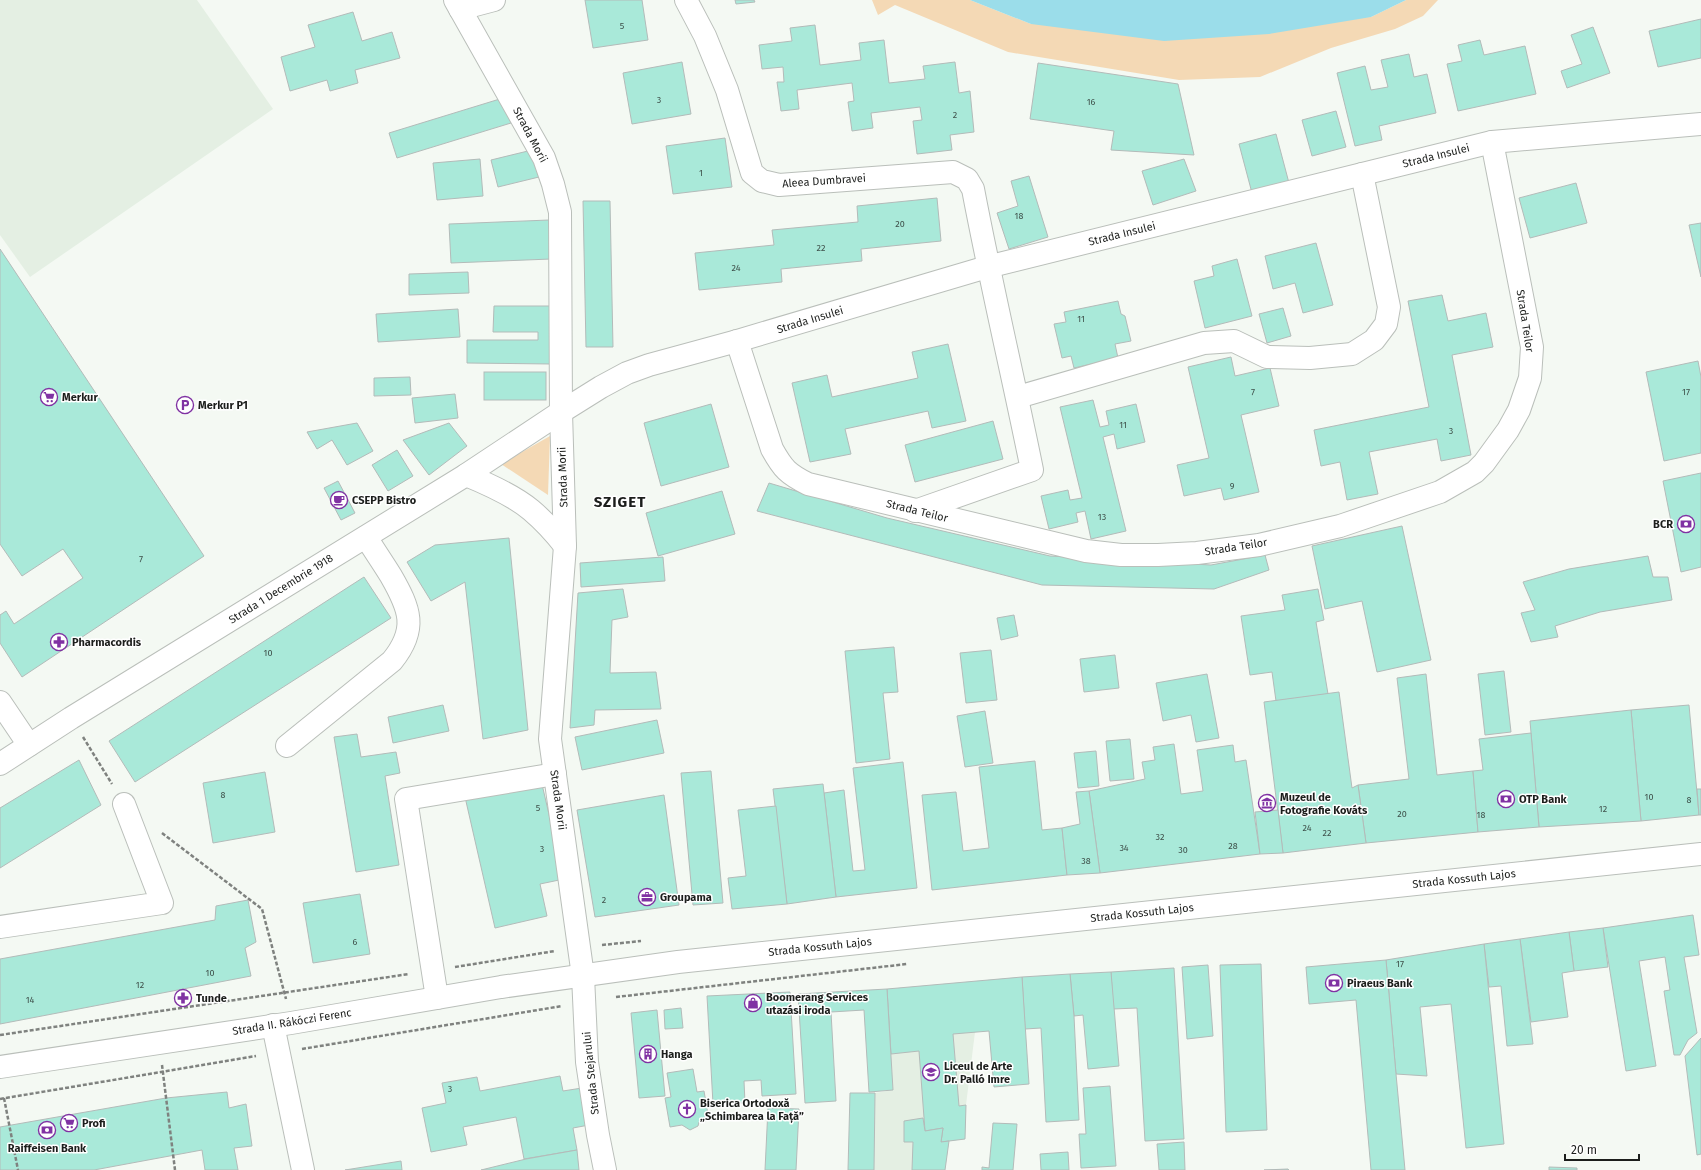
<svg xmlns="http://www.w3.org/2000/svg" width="1701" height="1170" viewBox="0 0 1701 1170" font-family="'Fira Sans',sans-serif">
<rect width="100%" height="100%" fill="#f4f9f3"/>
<g fill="#e4efe3">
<path d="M0,0H197L273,109L30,277L0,235Z"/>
<path d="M972,982L975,1032L966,1105L965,1139L949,1141L945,1170H874L875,1093L893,1090L887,989Z"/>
</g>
<g fill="#f4d9b5">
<path d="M872,0H970L1031,24L1371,17L1406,0H1438L1423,16L1395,29L1331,48L1260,77L1179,80L1008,52L895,5L878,15Z"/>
<path d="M550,436L548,495L501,464Z"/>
</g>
<path fill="#9bddea" d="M970,0H1406L1371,17L1269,34L1164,41L1031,24Z"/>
<g fill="#a9e9d9" stroke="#b3bbb9">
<path d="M585,0H642L648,40L593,48Z"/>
<path d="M735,0H754L755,2L736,4Z"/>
<path d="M353,12L362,41L392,32L400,58L355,70L358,83L330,91L327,80L290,91L281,57L315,47L308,25Z"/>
<path d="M1701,19V58L1658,67L1649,31Z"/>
<path d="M815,25L820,65L861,60L859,43L884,40L889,83L925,79L923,66L955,62L959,93L970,91L974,132L950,135L952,150L917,154L913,121L922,120L920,107L871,113L873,128L852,131L848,102L854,101L852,83L797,90L799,109L781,111L777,82H784L783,67L762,69L759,45L792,41L790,28Z"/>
<path d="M1593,27L1610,73L1567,88L1561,71L1582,64L1571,35Z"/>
<path d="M1480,40L1484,55L1525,46L1536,94L1458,111L1447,64L1462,61L1458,45Z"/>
<path d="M1409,54L1414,77L1427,74L1436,113L1379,126L1382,140L1355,146L1337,73L1365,66L1371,90L1388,87L1381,60Z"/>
<path d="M682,62L691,114L632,124L623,73Z"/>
<path d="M1038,63L1178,84L1194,155L1111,150L1114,131L1030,119Z"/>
<path d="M503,98L511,123L397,158L389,133Z"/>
<path d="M1336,111L1346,147L1312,156L1302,120Z"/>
<path d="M1276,134L1289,183L1252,193L1239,144Z"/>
<path d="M725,138L732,187L673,194L666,146Z"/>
<path d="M532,150L539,177L498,187L491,160Z"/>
<path d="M480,159L483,196L437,200L433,163Z"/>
<path d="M1184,159L1196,191L1153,205L1142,171Z"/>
<path d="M1029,176L1048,237L1009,249L997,213L1018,206L1011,181Z"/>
<path d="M1576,183L1587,223L1530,238L1519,198Z"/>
<path d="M937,198L941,241L861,249L862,261L781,269L782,282L699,290L695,253L774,245L772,230L858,222L857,206Z"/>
<path d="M583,201H610L613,347H586Z"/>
<path d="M549,220L551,259L451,263L449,224Z"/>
<path d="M1701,223V277L1689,225Z"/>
<path d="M1316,243L1333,305L1303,313L1295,283L1273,289L1265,256Z"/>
<path d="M0,249L204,556L22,677L0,643V615L6,611L14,624L83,578L63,549L22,576L0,544Z"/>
<path d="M1237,259L1252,316L1205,328L1194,281L1214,276L1212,266Z"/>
<path d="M468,272L469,293L409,295V274Z"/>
<path d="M1442,295L1448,321L1486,313L1493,347L1452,355L1471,455L1441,461L1437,439L1369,452L1378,494L1347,500L1340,462L1321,466L1314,430L1429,407L1408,301Z"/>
<path d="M1118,301L1121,314L1125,316L1131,341L1115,344L1118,358L1074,368L1071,356L1062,358L1054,324L1066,322L1064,312Z"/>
<path d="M494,306H552L551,364L467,363V340H538V332H493Z"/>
<path d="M1283,308L1291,336L1267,343L1259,314Z"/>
<path d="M458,309L460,337L378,342L376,314Z"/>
<path d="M948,344L966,421L932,428L928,411L845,429L851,454L810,462L792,383L827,375L832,397L918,378L912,352Z"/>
<path d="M1231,357L1235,376L1270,368L1279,406L1241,415L1259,492L1224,500L1221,488L1184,496L1177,465L1209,458L1188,367Z"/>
<path d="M1698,361L1701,377V453L1664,461L1646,372Z"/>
<rect x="484" y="372" width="62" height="28"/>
<path d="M410,377L411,395L374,396V378Z"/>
<path d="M455,394L458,418L415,423L412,398Z"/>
<path d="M1093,400L1100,427L1109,425L1106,411L1136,404L1145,442L1117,449L1114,434L1103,437L1126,531L1091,539L1085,511L1076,513L1078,522L1049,529L1041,496L1068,490L1070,500L1082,498L1060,407Z"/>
<path d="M711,404L729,467L661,486L644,423Z"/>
<path d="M993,421L1003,459L915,482L905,445Z"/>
<path d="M357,423L373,451L347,465L332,440L317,449L307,432Z"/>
<path d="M449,423L467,446L429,475L403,440Z"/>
<path d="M397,450L413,476L388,491L372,465Z"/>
<path d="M1701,473V567L1681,572L1663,481Z"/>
<path d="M338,481L355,513L341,520L324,488Z"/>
<path d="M769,483L887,518L1050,556L1211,565L1265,555L1269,570L1214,589L1042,585L757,511Z"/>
<path d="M722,491L735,534L658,556L646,513Z"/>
<path d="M1402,526L1431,660L1377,672L1362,601L1325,609L1312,546Z"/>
<path d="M509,538L528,730L483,739L465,582L431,601L407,562L435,545Z"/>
<path d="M1648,556L1653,577H1668L1672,600L1600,612L1555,626L1558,637L1531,642L1521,613L1535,610L1523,582L1569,569Z"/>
<path d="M663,557L665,581L581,587L580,563Z"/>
<path d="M364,577L391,618L135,782L109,741Z"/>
<path d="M623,589L628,617L612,620L610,673L656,672L661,709L595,710L594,725L570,728L578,593Z"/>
<path d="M1318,589L1324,620L1316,622L1328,694L1276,701L1272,672L1250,675L1241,616L1285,610L1282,595Z"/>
<path d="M1014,615L1018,636L1001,640L997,618Z"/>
<path d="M894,647L898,692L883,693L890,759L856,763L845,651Z"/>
<path d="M991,650L997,700L966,703L960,653Z"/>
<path d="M1115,655L1119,688L1084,692L1080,659Z"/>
<path d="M1504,671L1511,732L1485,735L1478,674Z"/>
<path d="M1207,674L1219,738L1196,742L1191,715L1163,721L1156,683Z"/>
<path d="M1426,674L1437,775L1473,771L1478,832L1366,843L1358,785L1409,779L1397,678Z"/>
<path d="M1339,692L1352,788L1358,785L1366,843L1283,853L1264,702Z"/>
<path d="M443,705L449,731L393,743L388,717Z"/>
<path d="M1689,705L1699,815L1641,821L1631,710Z"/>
<path d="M1631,710L1641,821L1539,827L1530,721Z"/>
<path d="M985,711L993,763L965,767L957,716Z"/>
<path d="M657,720L664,753L582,770L575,737Z"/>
<path d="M1531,733L1539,827L1478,832L1473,771L1483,770L1479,739Z"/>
<path d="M357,734L361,757L396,752L400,773L385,776L399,865L356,872L334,737Z"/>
<path d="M1130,739L1134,779L1110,781L1106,741Z"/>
<path d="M1174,744L1181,794L1203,791L1197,750L1233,745L1235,762L1246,760L1260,854L1100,873L1089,791L1145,779L1142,762L1155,760L1153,747Z"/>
<path d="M1096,751L1099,786L1078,788L1074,753Z"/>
<path d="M79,760L101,805L0,868V808Z"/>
<path d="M1035,761L1042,830L1062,828L1067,875L932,890L922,795L956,792L963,851L989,848L979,767Z"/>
<path d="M903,762L917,888L836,897L824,793L844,790L853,871L865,870L853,768Z"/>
<path d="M711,771L723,903L693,905L681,773Z"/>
<path d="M265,772L275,832L213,843L203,783Z"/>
<path d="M541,780L564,879L540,884L547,916L495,928L465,797Z"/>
<path d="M823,784L836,897L787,904L773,789Z"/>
<path d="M1697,789H1701V815H1699Z"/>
<path d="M1089,791L1100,873L1067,875L1062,828L1080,824L1076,792Z"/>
<path d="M664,795L679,905L595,917L577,810Z"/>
<path d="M776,806L787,904L732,909L728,878L746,876L738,810Z"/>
<path d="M1278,810L1283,853L1260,854L1255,812Z"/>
<path d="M360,894L370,954L313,963L303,903Z"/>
<path d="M248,900L256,942L245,948L251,976L0,1024V959L215,920L216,906Z"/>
<path d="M1693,915L1699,955L1684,957L1697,1033L1688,1040L1680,1055H1674L1664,991L1670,990L1665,957L1639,961L1656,1066L1626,1071L1603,928Z"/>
<path d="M1603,928L1608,967L1574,971L1569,932Z"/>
<path d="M1569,932L1574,971L1562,973L1568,1017L1531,1022L1520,939Z"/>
<path d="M1520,939L1533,1044L1507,1046L1501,986L1489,987L1484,944Z"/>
<path d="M1484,944L1504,1144L1466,1148L1451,1004L1420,1007L1427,1076L1396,1074L1386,960Z"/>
<path d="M1386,960L1396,1074L1405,1170H1371L1356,1000L1309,1004L1306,967Z"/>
<path d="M1261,964L1267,1130L1226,1132L1220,965Z"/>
<path d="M1208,965L1213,1036L1187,1039L1182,967Z"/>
<path d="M1174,968L1184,1139L1145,1141L1137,1008L1113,1009L1111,972Z"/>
<path d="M1111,972L1119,1066L1088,1069L1083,1015L1074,1016L1070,974Z"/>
<path d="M1070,974L1074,1016L1079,1120L1046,1122L1041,1028L1025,1029L1022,977Z"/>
<path d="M1022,977L1029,1084L994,1087L989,1031L953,1034L959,1106L966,1105L965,1139L941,1142L943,1128L925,1131L919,1051L891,1054L887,989Z"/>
<path d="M887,989L893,1090L869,1092L864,1010L831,1012L836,1101L805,1103L798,994Z"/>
<path d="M790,992L796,1094L762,1096L761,1080L744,1081L745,1103L713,1104L707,996Z"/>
<path d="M681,1008L683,1028L665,1029L664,1010Z"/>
<path d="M657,1010L665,1096L639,1098L631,1013Z"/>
<path d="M1701,1038V1154L1697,1155L1685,1056Z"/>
<path d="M693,1069L697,1092L704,1091L709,1120L699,1122L698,1126L690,1130L682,1125L670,1127L665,1098L671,1097L667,1073Z"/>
<path d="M560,1076L563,1091L582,1088L589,1125L573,1128L577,1150L524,1159L516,1117L463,1127L467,1145L431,1152L422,1108L446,1103L442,1083L477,1077L480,1091Z"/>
<path d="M1110,1086L1116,1166L1081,1168L1079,1134H1086L1083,1088Z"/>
<path d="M227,1092L229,1108L246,1104L252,1146L234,1148L238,1170H205L202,1150L94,1170H0V1127L166,1098Z"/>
<path d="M850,1093H875L874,1170H848Z"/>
<path d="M768,1108L799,1109L796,1170H765Z"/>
<path d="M923,1118L925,1131L943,1128L941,1142L949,1141L945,1170H912L913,1142H904V1121Z"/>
<path d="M993,1123L1017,1124L1013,1170H982V1167L989,1168Z"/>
<path d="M1184,1142L1185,1170H1159L1157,1144Z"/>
<path d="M577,1150L579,1170H481L526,1159Z"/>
<path d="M1068,1152L1069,1170H1041L1040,1154Z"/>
<path d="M401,1161L402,1170H345Z"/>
<path d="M1549,1167L1577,1168V1170H1549Z"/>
<path d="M1288,1169L1289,1170H1264Z"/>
</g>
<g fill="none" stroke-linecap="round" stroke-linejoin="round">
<g stroke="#babfba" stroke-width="24">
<g id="minor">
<path d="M455,0L544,158L553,184L560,212L561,412L565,546L550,739L583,976L587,1062L598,1135L605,1170"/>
<path d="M686,0L705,36L727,90L752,173L762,181L779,185L953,172L967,179L973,189C991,284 1013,376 1032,470L915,511"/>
<path d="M460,9L494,0"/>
<path d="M737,341L772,449C783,469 788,474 808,484L1086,551L1121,555H1158L1197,553L1259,545L1340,526L1440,492L1475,472L1484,463L1508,430L1519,410L1530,378L1532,347L1492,142"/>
<path d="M1018,397L1204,343L1234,341L1267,357L1310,358L1352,354L1374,340L1386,324L1389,307L1362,174"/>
<path d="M466,475C488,484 513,495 531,510C544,521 555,533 565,546"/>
<path d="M0,702L29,745"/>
<path d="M287,746L392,661C418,629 410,609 391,576C383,563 374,550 366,537"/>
<path d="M0,927L162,903L124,804"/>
<path d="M437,998L406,799L555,774"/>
<path d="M273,1025L303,1170"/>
</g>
</g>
<g stroke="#babfba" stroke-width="24">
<g id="major">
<path d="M0,764L71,718L466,475L561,412L601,387L627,373L649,365L737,341L987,267L1492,142L1701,124"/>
<path d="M0,1067L291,1023L501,987L678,962L1701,854"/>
</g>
</g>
<g stroke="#7f827f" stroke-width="2.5" stroke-dasharray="4 2" stroke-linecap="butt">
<path d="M83,737L112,784"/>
<path d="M162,833L262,909L286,999"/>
<path d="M602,945L641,941"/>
<path d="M455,967L555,951"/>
<path d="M616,997L907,964"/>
<path d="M0,1035L409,974"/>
<path d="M302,1049L562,1006"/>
<path d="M162,1065L175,1170"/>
<path d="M4,1098L18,1170"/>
<path d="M0,1099L256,1056"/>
</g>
<use href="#minor" stroke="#fff" stroke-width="22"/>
<use href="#major" stroke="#fff" stroke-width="22"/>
</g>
<defs>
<g id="supermarket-ring" transform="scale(0.9)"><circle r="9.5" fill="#fff" stroke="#8032a3" stroke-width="1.5"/><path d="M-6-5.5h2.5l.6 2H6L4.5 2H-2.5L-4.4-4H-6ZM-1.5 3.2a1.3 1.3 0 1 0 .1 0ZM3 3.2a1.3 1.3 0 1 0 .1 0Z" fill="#8032a3"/></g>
<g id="parking-ring" transform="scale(0.9)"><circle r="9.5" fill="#fff" stroke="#8032a3" stroke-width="1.5"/><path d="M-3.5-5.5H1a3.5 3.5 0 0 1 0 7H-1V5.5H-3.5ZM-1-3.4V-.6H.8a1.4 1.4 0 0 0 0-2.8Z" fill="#8032a3"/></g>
<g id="cafe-ring" transform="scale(0.9)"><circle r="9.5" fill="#fff" stroke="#8032a3" stroke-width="1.5"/><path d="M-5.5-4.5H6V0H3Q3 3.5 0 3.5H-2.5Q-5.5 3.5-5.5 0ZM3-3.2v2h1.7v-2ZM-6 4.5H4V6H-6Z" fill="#8032a3"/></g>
<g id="bank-ring" transform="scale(0.9)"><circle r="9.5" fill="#fff" stroke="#8032a3" stroke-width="1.5"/><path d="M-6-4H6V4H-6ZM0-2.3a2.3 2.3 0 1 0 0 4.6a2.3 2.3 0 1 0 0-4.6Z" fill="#8032a3"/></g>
<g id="pharmacy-ring" transform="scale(0.9)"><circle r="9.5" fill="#fff" stroke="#8032a3" stroke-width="1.5"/><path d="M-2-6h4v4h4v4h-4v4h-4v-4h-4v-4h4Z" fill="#8032a3"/></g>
<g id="museum-ring" transform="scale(0.9)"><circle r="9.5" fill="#fff" stroke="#8032a3" stroke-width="1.5"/><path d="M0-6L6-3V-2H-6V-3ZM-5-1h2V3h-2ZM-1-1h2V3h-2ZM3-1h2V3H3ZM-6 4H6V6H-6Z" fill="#8032a3"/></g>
<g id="office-ring" transform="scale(0.9)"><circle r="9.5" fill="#fff" stroke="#8032a3" stroke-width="1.5"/><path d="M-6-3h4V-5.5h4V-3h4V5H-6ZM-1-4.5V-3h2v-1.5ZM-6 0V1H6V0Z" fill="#8032a3"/></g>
<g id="shop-ring" transform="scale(0.9)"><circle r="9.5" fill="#fff" stroke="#8032a3" stroke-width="1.5"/><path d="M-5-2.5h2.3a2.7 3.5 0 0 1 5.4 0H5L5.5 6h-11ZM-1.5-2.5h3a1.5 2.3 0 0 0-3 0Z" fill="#8032a3"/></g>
<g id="building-ring" transform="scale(0.9)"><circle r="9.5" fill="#fff" stroke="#8032a3" stroke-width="1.5"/><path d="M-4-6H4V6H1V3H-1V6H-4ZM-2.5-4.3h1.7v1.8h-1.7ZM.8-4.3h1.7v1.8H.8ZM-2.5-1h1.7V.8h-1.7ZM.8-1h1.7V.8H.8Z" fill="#8032a3"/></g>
<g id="school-ring" transform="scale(0.9)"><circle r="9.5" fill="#fff" stroke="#8032a3" stroke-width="1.5"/><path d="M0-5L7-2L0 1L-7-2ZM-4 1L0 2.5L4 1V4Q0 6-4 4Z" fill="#8032a3"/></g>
<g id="church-ring" transform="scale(0.9)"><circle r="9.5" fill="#fff" stroke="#8032a3" stroke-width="1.5"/><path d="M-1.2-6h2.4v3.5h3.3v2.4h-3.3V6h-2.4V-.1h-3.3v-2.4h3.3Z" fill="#8032a3"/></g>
</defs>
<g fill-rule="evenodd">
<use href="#supermarket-ring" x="49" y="397"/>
<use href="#parking-ring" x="185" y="405"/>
<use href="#cafe-ring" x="339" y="500"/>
<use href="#bank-ring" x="1686" y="524"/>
<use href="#pharmacy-ring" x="59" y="642"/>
<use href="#bank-ring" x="1506" y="799"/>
<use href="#museum-ring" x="1267" y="803"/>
<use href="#office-ring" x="647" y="897"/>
<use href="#bank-ring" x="1334" y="983"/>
<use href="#pharmacy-ring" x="183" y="998"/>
<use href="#shop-ring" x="753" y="1003"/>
<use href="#building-ring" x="648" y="1054"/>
<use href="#school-ring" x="931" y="1072"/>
<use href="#church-ring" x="687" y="1109"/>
<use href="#supermarket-ring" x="69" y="1123"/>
<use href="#bank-ring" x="47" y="1130"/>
</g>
<g text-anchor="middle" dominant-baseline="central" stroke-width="3" stroke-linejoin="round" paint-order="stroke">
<g font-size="9" fill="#3f514b">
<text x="622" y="26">5</text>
<text x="659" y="100">3</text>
<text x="1091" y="102">16</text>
<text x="955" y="115">2</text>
<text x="701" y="173">1</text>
<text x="1019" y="216">18</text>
<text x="900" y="224">20</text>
<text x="821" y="248">22</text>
<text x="736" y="268">24</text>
<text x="1081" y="319">11</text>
<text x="1253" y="392">7</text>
<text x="1686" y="392">17</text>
<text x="1123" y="425">11</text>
<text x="1451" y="431">3</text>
<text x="1232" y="486">9</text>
<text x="1102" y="517">13</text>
<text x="141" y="559">7</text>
<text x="268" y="653">10</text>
<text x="223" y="795">8</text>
<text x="1649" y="797">10</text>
<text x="1689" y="800">8</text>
<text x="538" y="808">5</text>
<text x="1603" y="809">12</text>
<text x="1402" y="814">20</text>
<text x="1481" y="815">18</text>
<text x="1307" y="828">24</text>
<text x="1327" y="833">22</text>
<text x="1160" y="837">32</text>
<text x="1233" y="846">28</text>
<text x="1124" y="848">34</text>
<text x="542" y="849">3</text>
<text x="1183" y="850">30</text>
<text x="1086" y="861">38</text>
<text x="604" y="900">2</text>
<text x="355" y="942">6</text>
<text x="1400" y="964">17</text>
<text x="210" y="973">10</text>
<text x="140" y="985">12</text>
<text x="30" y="1000">14</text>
<text x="450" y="1089">3</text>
</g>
<g font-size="11" fill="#1c1e1c" stroke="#fff">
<text transform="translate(530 135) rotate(62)">Strada Morii</text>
<text transform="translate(1436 156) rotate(-14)">Strada Insulei</text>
<text transform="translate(824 181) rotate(-4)">Aleea Dumbravei</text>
<text transform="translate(1122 234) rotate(-14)">Strada Insulei</text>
<text transform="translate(810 320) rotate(-17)">Strada Insulei</text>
<text transform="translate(1525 321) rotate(81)">Strada Teilor</text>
<text transform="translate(563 477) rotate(-92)">Strada Morii</text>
<text transform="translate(917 511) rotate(14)">Strada Teilor</text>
<text transform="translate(1236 547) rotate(-9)">Strada Teilor</text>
<text transform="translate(281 589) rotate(-32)">Strada 1 Decembrie 1918</text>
<text transform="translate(558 800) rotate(82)">Strada Morii</text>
<text transform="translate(1464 879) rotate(-6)">Strada Kossuth Lajos</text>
<text transform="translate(1142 913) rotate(-6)">Strada Kossuth Lajos</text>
<text transform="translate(820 947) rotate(-6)">Strada Kossuth Lajos</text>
<text transform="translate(292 1022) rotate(-9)">Strada II. Rákóczi Ferenc</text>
<text transform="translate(591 1073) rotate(-96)">Strada Stejarului</text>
</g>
<g font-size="11" font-weight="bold" fill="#1c1e1c" stroke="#fff" text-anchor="start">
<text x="62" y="397">Merkur</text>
<text x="198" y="405">Merkur P1</text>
<text x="352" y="500">CSEPP Bistro</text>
<text x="1673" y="524" text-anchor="end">BCR</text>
<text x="72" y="642">Pharmacordis</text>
<text x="1280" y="797">Muzeul de<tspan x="1280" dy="13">Fotografie Kováts</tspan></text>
<text x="1519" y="799">OTP Bank</text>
<text x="660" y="897">Groupama</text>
<text x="1347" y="983">Piraeus Bank</text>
<text x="766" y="997">Boomerang Services<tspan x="766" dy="13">utazási iroda</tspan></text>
<text x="196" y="998">Tunde</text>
<text x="661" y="1054">Hanga</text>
<text x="944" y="1066">Liceul de Arte<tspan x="944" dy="13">Dr. Palló Imre</tspan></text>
<text x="700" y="1103">Biserica Ortodoxă<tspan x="700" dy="13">„Schimbarea la Față”</tspan></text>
<text x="82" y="1123">Profi</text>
<text x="47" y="1148" text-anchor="middle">Raiffeisen Bank</text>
</g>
<g font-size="15" font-weight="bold" letter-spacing="1" fill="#1c1e1c" stroke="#fff">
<text x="620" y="502">SZIGET</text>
</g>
</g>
<path d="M1565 1154v6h74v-6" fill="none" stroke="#1c1e1c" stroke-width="2"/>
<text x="1571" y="1154" font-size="12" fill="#1c1e1c" stroke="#ffffff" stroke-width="3" paint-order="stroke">20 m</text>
</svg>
